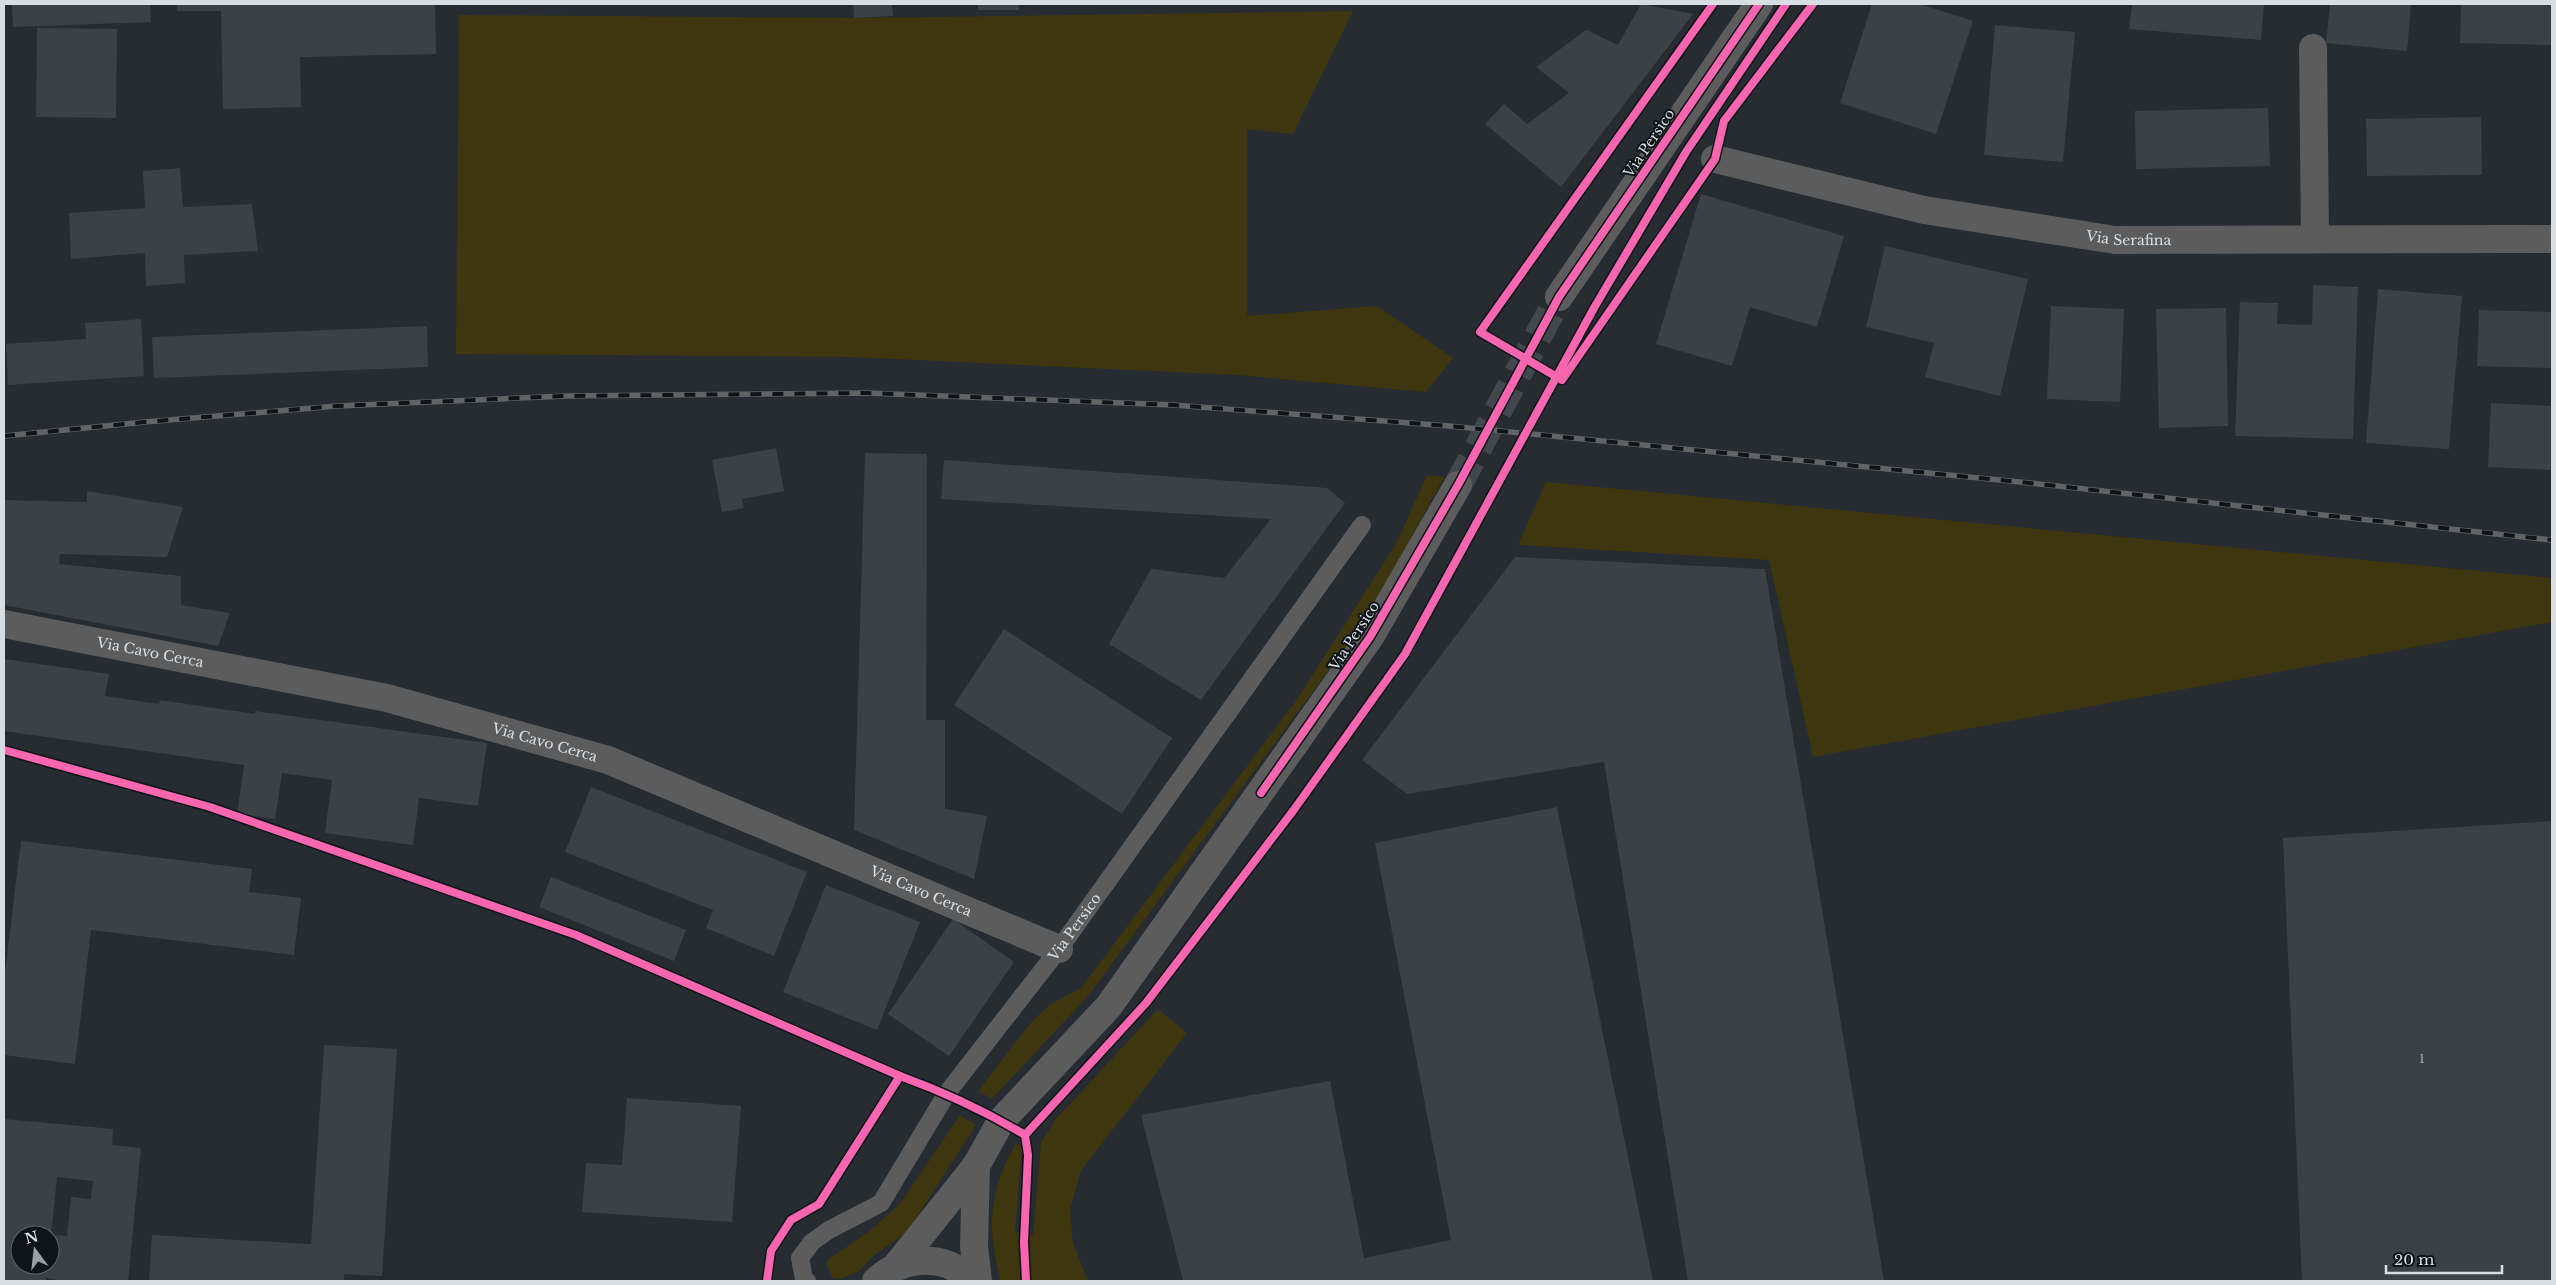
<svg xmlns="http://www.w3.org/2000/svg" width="2556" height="1285" viewBox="0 0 2556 1285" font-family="'Libre Baskerville',serif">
<rect width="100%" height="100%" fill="#262c32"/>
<g fill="#3d360f">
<path d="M1353,11L1293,134L1247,129V316L1377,306L1453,358L1426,392L1238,375L852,357L456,354L459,15L854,18Z"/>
<path d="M1427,475L1444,477L1371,613L1088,996L992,1099L978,1091L1033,1020L1051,1004L1081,988L1298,698L1397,542Z"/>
<path d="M1546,482L2552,578V622L1813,757L1769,560L1518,545Z"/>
<path d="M1158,1009L1187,1033L1081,1171L1070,1209L1073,1243L1088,1281H1001C986,1229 989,1190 1016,1143L1022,1148L1015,1232L1033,1235L1041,1142L1056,1119Z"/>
<path d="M960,1115L976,1125L907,1232L873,1256L860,1271L840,1279L833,1278L826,1264L829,1259L868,1232L900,1204Z"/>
</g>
<g fill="#3c4145" fill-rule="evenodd">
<path d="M12,4H150L151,22L13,27Z"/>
<path d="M177,4H435L436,54L300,57L301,107L223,109L221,11H177Z"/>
<path d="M853,4H892L893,16L854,18Z"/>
<rect x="978" y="4" width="41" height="6"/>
<path d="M1641,4L1693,14L1561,187L1485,124L1504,104L1527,124L1569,93L1536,67L1586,30L1618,45Z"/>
<path d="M1872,4H1920L1973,21L1936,134L1840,103Z"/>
<path d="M2132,4H2264L2261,40L2129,29Z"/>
<path d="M2330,4H2411L2407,51L2326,43Z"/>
<path d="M2461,4H2552V45L2460,43Z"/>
<path d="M1995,25L2075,32L2063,162L1984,155Z"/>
<path d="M37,28L117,29L116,118L36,117Z"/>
<path d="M2268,108L2270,166L2136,169L2135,111Z"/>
<path d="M2481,117L2482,175L2367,176L2366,119Z"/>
<path d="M180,168L183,207L252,204L258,251L184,255L185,283L146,286L145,253L71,259L69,213L145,208L143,171Z"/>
<path d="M1701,194L1844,236L1817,327L1750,307L1732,366L1656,344Z"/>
<path d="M1885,246L2028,279L2000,396L1925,377L1934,343L1866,327Z"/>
<path d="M2313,285L2358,287L2353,439L2235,436L2240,302L2278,303L2277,324L2312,325Z"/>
<path d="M2378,289L2462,296L2449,449L2366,443Z"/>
<path d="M2051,306L2124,309L2120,402L2047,399Z"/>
<path d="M2226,308L2228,426L2159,428L2156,309Z"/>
<path d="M2479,310L2552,312V368L2477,366Z"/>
<path d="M141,319L144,376L8,385L6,344L86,339L85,323Z"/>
<path d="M427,326L428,367L154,378L152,337Z"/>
<path d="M2491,403L2552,406V470L2488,467Z"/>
<path d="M776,448L784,491L742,499L744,508L722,512L712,460Z"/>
<path d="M865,453L927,454L926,720H945V809L987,816L974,879L854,830Z"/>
<path d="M944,460L1327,488L1345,503L1201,700L1109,644L1151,569L1224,578L1271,519L941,499Z"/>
<path d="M87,491L183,507L167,557L60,554L59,564L181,576V605L230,613L218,646L4,605V500L87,502Z"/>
<path d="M1515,557L1765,569L1884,1281H1688L1604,762L1407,794L1362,760Z"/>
<path d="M1004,629L1172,738L1122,814L954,705Z"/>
<path d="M4,659L109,674L105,696L159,704L160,700L255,714V711L487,743L478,806L419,798L413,845L325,833L332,780L282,773L275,819L237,814L244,765L4,731Z"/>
<path d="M591,787L807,872L774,956L706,928L713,910L565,852Z"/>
<path d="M1557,807L1653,1281H1183L1141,1115L1330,1081L1364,1258L1451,1240L1375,843Z"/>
<path d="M2552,821V1281H2302L2283,838Z"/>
<path d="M21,841L252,869L249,892L301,898L294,955L91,930L75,1064L4,1055V980Z"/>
<path d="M551,877L686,930L674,961L539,907Z"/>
<path d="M826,885L920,922L877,1030L783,992Z"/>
<path d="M953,919L1014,962L949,1056L888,1014Z"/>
<path d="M324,1045L397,1049L382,1276L344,1274V1281H149L152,1235L311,1244Z"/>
<path d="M627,1098L741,1106L732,1222L582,1212L586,1163L622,1165Z"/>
<path d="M4,1119L113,1129L112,1145L141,1148L128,1281H65L46,1278V1281H4ZM57,1177L93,1181L91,1199L71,1197L67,1236L51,1235ZM20,1235H50V1265H20Z"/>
</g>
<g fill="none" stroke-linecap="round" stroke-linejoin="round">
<path stroke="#40474d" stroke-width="28" stroke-dasharray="28 14" stroke-linecap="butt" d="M1458,485L1559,297"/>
<path stroke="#5c5c5c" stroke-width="18" id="s1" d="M807,1281L804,1279L800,1258L812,1242L829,1230L881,1203L947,1093L1059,949L1362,525"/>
<g stroke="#5c5c5c" stroke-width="28">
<path d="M2313,48L2315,239"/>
<path id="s2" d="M1715,159L1924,210L2115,240L2552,239"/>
<path id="s3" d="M4,624L387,698L608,760L1059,949"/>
</g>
<g stroke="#5c5c5c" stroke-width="28">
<path d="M1559,297L1759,4"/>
<path d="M976,1166L974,1246L978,1281"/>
<path d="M897,1265L976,1166L1001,1121L1109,1006L1370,637L1458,485"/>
<path d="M876,1281C900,1257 947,1251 970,1281"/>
</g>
<g stroke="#616365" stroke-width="5.5">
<path id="rail" d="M4,436L145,422L337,406L566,396L867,393L1174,405L1449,426L2020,482L2552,540"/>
</g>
<use href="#rail" stroke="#0f1418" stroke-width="4" stroke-dasharray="11" stroke-linecap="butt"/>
<g stroke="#0f1418" stroke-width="11">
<g id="cycleway">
<path d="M1713,4L1480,332L1562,380L1715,159L1724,121L1813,4"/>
<path d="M4,750L210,807L576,935L900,1076C944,1092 985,1111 1025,1135L1028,1155L1024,1242L1026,1281"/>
<path d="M1261,793L1370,637L1458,485L1559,297L1759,4"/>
<path d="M1025,1135L1146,1003L1293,811L1405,654L1594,308L1686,152L1786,4"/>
<path d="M767,1281L771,1251L791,1220L819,1204L900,1076"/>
</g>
</g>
<use href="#cycleway" stroke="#f766af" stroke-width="8"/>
</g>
<g text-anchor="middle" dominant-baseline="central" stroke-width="4" stroke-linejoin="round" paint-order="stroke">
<g font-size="11" fill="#b0b6bc">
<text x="2422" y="1059">1</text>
</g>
<g font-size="14" fill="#d6dde3" stroke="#0f1418">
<text transform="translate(1649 143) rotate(-56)">Via Persico</text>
<text stroke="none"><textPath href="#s2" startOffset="422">Via Serafina</textPath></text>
<text transform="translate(1354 636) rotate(-57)">Via Persico</text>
<text stroke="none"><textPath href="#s3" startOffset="149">Via Cavo Cerca</textPath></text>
<text stroke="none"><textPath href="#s3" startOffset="554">Via Cavo Cerca</textPath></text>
<text stroke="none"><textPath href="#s3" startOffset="959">Via Cavo Cerca</textPath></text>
<text stroke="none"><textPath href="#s1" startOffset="462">Via Persico</textPath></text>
</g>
</g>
<rect width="2556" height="1285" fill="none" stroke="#d6dde3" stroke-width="10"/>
<g transform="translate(35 1250) rotate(345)"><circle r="24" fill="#0f1418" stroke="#5f6469"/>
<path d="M0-4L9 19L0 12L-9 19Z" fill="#989fa5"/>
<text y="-8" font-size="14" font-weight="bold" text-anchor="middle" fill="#d6dde3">N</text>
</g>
<path d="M2386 1265v8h116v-8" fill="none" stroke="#d6dde3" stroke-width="2.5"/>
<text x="2394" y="1265" font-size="15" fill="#d6dde3" stroke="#0f1418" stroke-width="4" paint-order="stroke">20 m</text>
</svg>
